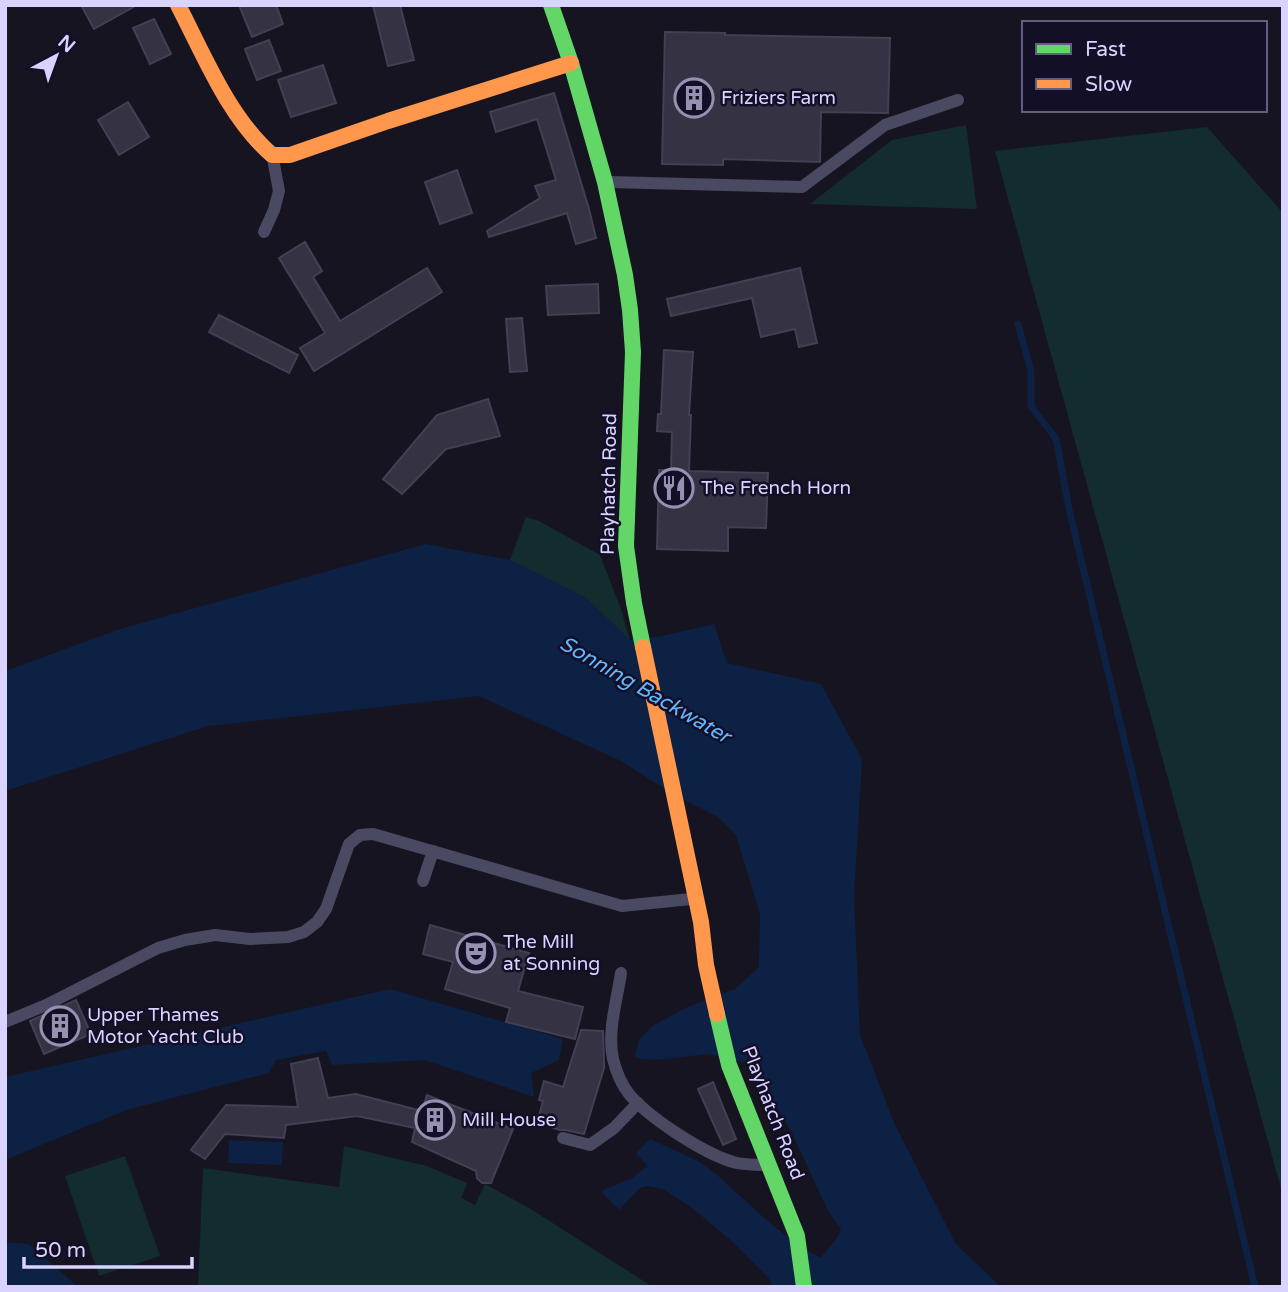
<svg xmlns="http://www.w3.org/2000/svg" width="1288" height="1292" viewBox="0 0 1288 1292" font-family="'Varela Round',sans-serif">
<rect width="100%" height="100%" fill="#161421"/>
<g fill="#132c2d">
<path d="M966,125L977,209L810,204L892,140Z"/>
<path d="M1207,127L1283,213V1196L995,151Z"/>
<path d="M526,517L539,521L600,555L621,609L630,640L510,560Z"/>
<path d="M344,1146L427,1166L467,1183L461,1198L475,1205L485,1184L529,1208L653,1287H198L203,1168L339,1187Z"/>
<path d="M125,1156L160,1256L99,1276L65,1176Z"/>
</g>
<g fill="#0d2144">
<path d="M425,544L510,560L585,597L630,640L662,636L714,624L727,663L821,684L862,759L854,897L860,1035L895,1125L956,1244L1001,1287H773L768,1277L733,1242L692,1208L663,1189L648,1186L640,1188L619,1210L601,1191L632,1178L647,1166L636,1153L650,1139L698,1161L716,1174L771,1224L797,1244L820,1258L837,1238L841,1229L828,1211L793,1135L751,1064L709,1054L655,1060L637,1058L635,1055L639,1040L651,1027L685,1008L735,989L759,967L760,914L736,835L718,817L671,793L621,761L479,696L208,726L5,791V671L120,629Z"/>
<path d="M390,989L563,1039L559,1060L531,1073L534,1097L425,1060L332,1065L326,1051L276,1060L269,1073L126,1110L5,1160V1077Z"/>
<path d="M229,1140L283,1142L282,1165L228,1163Z"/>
<path d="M5,1242L29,1244L78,1287H5Z"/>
</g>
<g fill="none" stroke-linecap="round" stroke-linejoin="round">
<path stroke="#0d2144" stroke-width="7" d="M1018,324L1031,371V406L1056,439L1069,509L1255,1287"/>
</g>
<g fill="#343243" stroke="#433f54" stroke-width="2">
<path d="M81,5H137L94,29Z"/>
<path d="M239,5H276L283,24L252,37Z"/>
<path d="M373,5H400L414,60L388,66Z"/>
<path d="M154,19L171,54L150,64L133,28Z"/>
<path d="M665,32L725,33V35L890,38L888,113L821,112L820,162L723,159V165L662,164Z"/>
<path d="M269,40L281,71L257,80L245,49Z"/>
<path d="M323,65L336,103L291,117L278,80Z"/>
<path d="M554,93L589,209L596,238L576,244L567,213L489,237L487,231L540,198L535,186L556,180L537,119L496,132L490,112Z"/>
<path d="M128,102L149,137L119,155L98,120Z"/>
<path d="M457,170L472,213L440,224L425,182Z"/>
<path d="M305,242L322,271L313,277L340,321L427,268L442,292L314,371L300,348L325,333L279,258Z"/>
<path d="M800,268L817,343L799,347L795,329L761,337L752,298L671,316L667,299Z"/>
<path d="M598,284L599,313L548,315L546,286Z"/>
<path d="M219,315L298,355L289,373L209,332Z"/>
<path d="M522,318L527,371L510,372L506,319Z"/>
<path d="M664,350L693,352L689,415H691L689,471L768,473L766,528L728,527V551L657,549L659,470H671L672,432L657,431L658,414H661Z"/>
<path d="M488,399L500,436L446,449L402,494L383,479L437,415Z"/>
<path d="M430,925L529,953L518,991L583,1007L575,1039L506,1022L510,1008L445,989L453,962L423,954Z"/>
<path d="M76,1000L91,1034L44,1054L30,1021Z"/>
<path d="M581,1030L603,1031L604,1061V1068L584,1134L565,1130H560L537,1123L543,1101L539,1100L544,1081L563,1087Z"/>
<path d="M318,1058L328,1098L356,1094L422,1111L427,1095L513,1129L491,1183H482L477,1178L476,1171L412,1142L415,1128L357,1116L286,1125L284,1138L225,1134L205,1159L191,1150L226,1105L298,1107L291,1064Z"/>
<path d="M713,1082L736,1139L723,1145L698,1089Z"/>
</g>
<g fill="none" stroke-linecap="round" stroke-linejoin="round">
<g stroke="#4a4962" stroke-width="12">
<path d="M609,182L802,187L885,125L958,100"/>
<path d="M264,232L274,210L279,191L273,159"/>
<path d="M423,881L433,851"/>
<path d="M621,973C617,1000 607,1032 613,1059C616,1071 621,1084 629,1094C649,1118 703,1153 733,1162C744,1165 754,1165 765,1165"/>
<path d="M5,1022L46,1005L158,948L185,940L215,935L250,939L288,937L304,932L317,922L326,909L349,844L360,835L373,834L622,906L691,899"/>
<path d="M563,1138L590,1145L614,1128L638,1103"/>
</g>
<g stroke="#63d668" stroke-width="16">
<path d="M551,5L571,63L605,182L625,275L630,310L633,352L626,546L634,603L643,647"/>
<path d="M717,1014L729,1065L797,1236L804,1287"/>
</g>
<g stroke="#ff974d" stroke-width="16">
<path d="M178,5C204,55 229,118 272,155H290L388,121L571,63"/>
<path d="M643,647L701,922L706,965L717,1014"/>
</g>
</g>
<defs>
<g id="building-ring" transform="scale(2.0125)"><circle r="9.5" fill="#130f26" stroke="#9591b1" stroke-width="1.5"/><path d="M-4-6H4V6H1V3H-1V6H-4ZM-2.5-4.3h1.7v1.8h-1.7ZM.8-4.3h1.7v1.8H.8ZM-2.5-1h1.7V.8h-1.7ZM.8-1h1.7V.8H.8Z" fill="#9591b1"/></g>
<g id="restaurant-ring" transform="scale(2.0125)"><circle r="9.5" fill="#130f26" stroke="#9591b1" stroke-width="1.5"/><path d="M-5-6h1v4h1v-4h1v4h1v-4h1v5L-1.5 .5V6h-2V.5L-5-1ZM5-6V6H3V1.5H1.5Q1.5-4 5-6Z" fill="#9591b1"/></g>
<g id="theatre-ring" transform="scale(2.0125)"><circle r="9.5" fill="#130f26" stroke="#9591b1" stroke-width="1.5"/><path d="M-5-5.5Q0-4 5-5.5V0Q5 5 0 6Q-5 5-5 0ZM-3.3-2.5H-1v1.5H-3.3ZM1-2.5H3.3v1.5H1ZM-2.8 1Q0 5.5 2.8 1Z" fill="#9591b1"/></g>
</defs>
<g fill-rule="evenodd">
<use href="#building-ring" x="694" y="98"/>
<use href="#restaurant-ring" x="674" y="488"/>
<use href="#theatre-ring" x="476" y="953"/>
<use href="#building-ring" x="60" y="1026"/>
<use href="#building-ring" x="435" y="1120"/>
</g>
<g text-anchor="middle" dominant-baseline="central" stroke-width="5" stroke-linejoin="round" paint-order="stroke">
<g font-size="19" fill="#d9d4ff" stroke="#130f26" text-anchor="start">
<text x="721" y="98">Friziers Farm</text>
<text x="701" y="488">The French Horn</text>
<text x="503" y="942">The Mill<tspan x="503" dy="22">at Sonning</tspan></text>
<text x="87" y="1015">Upper Thames<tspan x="87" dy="22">Motor Yacht Club</tspan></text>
<text x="462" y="1120">Mill House</text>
</g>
<g font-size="19" fill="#d9d4ff" stroke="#130f26">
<text transform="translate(609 484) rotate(-89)">Playhatch Road</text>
<text transform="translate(773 1113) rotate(69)">Playhatch Road</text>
</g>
<g font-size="21" font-style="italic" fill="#62b6ff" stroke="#130f26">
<text transform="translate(645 690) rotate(30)">Sonning Backwater</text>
</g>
</g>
<rect width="1288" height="1292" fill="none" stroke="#d9d4ff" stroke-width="14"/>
<rect x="1022" y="21" width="245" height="91" fill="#130f26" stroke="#625e7d" stroke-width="2"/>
<rect x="1036" y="44" width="35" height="10" fill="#63d668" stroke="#625e7d" stroke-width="2"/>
<text x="1085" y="56" font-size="21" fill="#d9d4ff">Fast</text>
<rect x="1036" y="79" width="35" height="10" fill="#ff974d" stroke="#625e7d" stroke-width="2"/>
<text x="1085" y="91" font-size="21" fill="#d9d4ff">Slow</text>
<g transform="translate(56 56) rotate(41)" stroke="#130f26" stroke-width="5" paint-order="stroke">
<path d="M0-5L12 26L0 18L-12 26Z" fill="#d9d4ff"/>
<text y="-10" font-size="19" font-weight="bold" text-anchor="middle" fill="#d9d4ff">N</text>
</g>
<path d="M24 1257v10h168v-10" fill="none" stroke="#d9d4ff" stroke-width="3.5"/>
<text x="35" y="1257" font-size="21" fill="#d9d4ff" stroke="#130f26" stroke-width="5" paint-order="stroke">50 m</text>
</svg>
